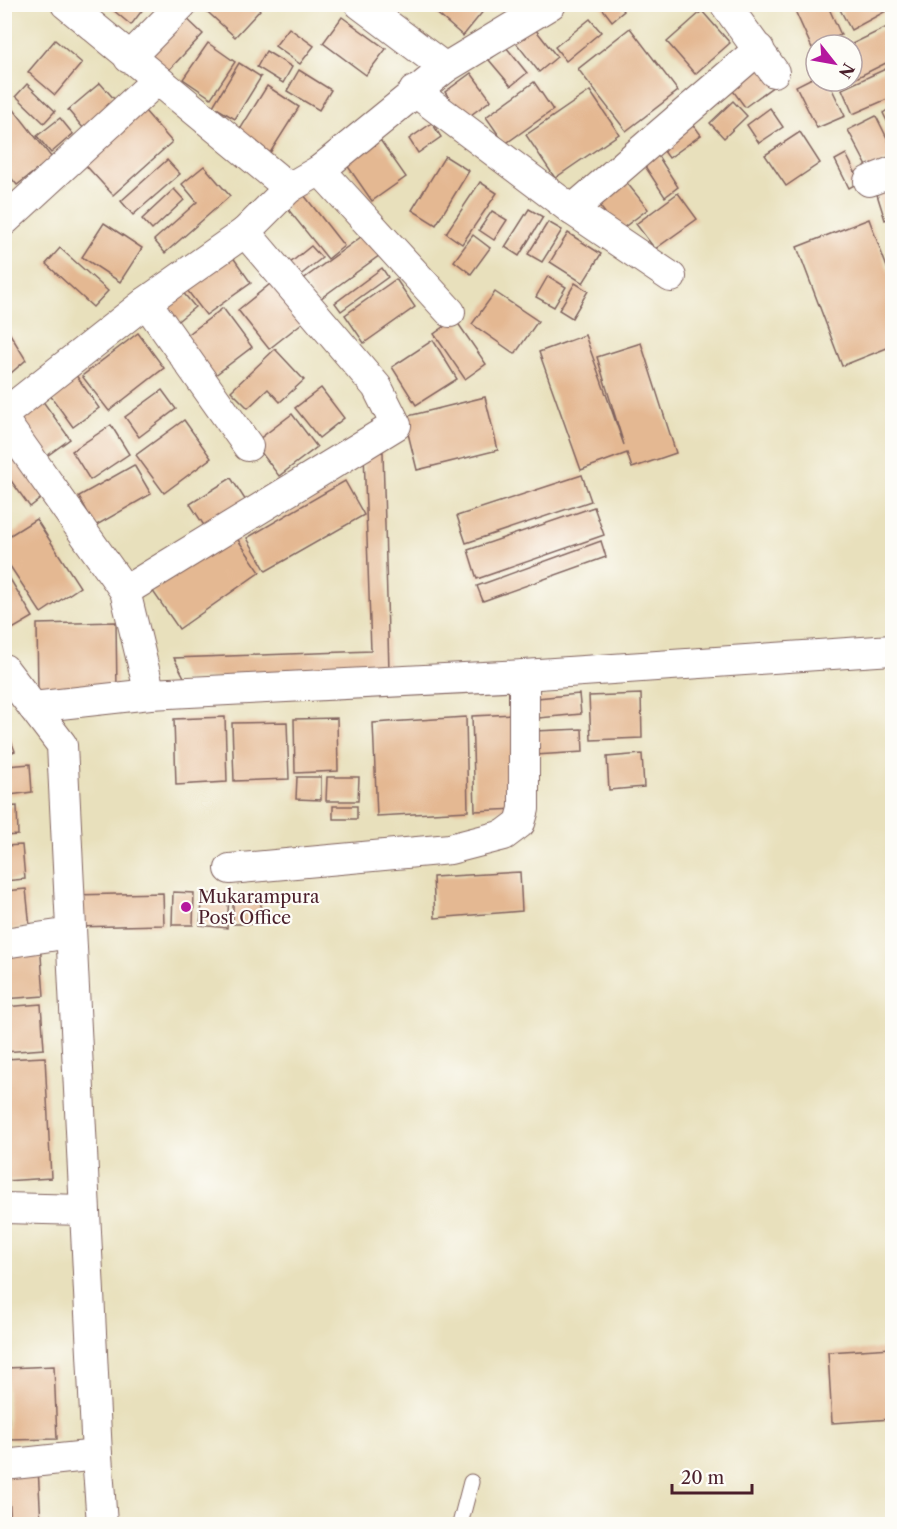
<svg xmlns="http://www.w3.org/2000/svg" width="897" height="1529" viewBox="0 0 897 1529" font-family="'Libre Caslon Text',serif">
<rect width="100%" height="100%" fill="#fdfcf7"/>
<filter id="ink" filterUnits="userSpaceOnUse"><feTurbulence type="fractalNoise" baseFrequency=".0167" numOctaves="2"/><feDisplacementMap in="SourceGraphic" scale="12" xChannelSelector="R" yChannelSelector="G"/><feConvolveMatrix kernelMatrix="1 2 1 2 8 2 1 2 1" color-interpolation-filters="sRGB"/></filter>
<filter id="wash" filterUnits="userSpaceOnUse"><feTurbulence type="fractalNoise" baseFrequency=".008" numOctaves="4" result="noise"/><feDisplacementMap in="SourceGraphic" scale="24" xChannelSelector="R" yChannelSelector="G"/><feGaussianBlur stdDeviation="1.35" result="paint"/><feColorMatrix in="noise" values="0 0 0 0 0 0 0 0 0 0 0 0 0 0 0 0 0 1.4 0 .05"/><feComposite in="paint" operator="in"/></filter>
<g filter="url(#wash)">
<rect width="100%" height="100%" fill="#e8e0bc"/>
<g id="blocks">
<g fill="#e4b892">
<path d="M106,4H147L131,25Z"/>
<path d="M199,4H254L260,10L235,37Z"/>
<path d="M426,4H489L463,36Z"/>
<path d="M599,4H619L624,11L612,21Z"/>
<path d="M792,4H827L841,35L812,48Z"/>
<path d="M837,4H885L888,10L851,30Z"/>
<path d="M702,11L730,43L695,74L667,42Z"/>
<path d="M184,16L203,34L167,72L148,54Z"/>
<path d="M342,17L386,49L366,75L323,43Z"/>
<path d="M590,19L601,32L566,61L555,47Z"/>
<path d="M528,20L557,57L539,72L509,34Z"/>
<path d="M891,25L892,29V60L852,80V44Z"/>
<path d="M289,28L314,46L300,64L275,46Z"/>
<path d="M630,28L678,91L626,131L578,69Z"/>
<path d="M55,40L82,63L55,95L28,72Z"/>
<path d="M208,43L235,62L211,98L183,79Z"/>
<path d="M506,47L527,73L511,86L489,60Z"/>
<path d="M266,51L292,67L283,83L257,67Z"/>
<path d="M758,56L778,83L745,107L725,80Z"/>
<path d="M239,63L261,77L235,119L213,106Z"/>
<path d="M892,66V97L853,114L842,89Z"/>
<path d="M299,70L331,90L319,110L287,91Z"/>
<path d="M471,73L491,100L464,120L445,92Z"/>
<path d="M816,76V81H828L845,116L817,128L796,86Z"/>
<path d="M534,82L553,110L505,144L486,117Z"/>
<path d="M100,83L116,101L84,129L68,110Z"/>
<path d="M27,84L55,111L44,123L16,96Z"/>
<path d="M267,86L299,107L268,156L236,136Z"/>
<path d="M590,91L619,134L555,178L526,135Z"/>
<path d="M4,97L52,158L17,185L4,169Z"/>
<path d="M733,101L747,116L724,138L710,123Z"/>
<path d="M138,103L172,142L113,195L79,158Z"/>
<path d="M892,107V131L883,113Z"/>
<path d="M770,108L783,127L759,143L747,125Z"/>
<path d="M876,116L892,148V157L869,170L848,130Z"/>
<path d="M60,118L73,134L51,153L37,136Z"/>
<path d="M432,123L441,137L418,153L409,139Z"/>
<path d="M693,124L701,135L669,158L661,147Z"/>
<path d="M800,132L820,163L786,186L765,155Z"/>
<path d="M376,134L406,177L372,201L342,158Z"/>
<path d="M653,148L678,187L665,197L639,157Z"/>
<path d="M846,154L860,182L849,188L835,160Z"/>
<path d="M445,156L469,171L436,225L412,210Z"/>
<path d="M167,160L180,174L133,215L121,201Z"/>
<path d="M204,166L230,196L165,253L154,240L197,202L182,184Z"/>
<path d="M623,178L648,209L619,231L595,200Z"/>
<path d="M480,182L497,193L462,244L446,233Z"/>
<path d="M892,183V217L885,220L875,188Z"/>
<path d="M174,189L184,200L152,230L142,219Z"/>
<path d="M300,190L344,246L328,259L283,203Z"/>
<path d="M678,193L697,219L655,249L636,224Z"/>
<path d="M529,209L543,217L519,256L505,247Z"/>
<path d="M492,211L507,220L494,240L479,230Z"/>
<path d="M869,219L892,281V346L842,366L797,247Z"/>
<path d="M548,222L562,230L542,262L528,254Z"/>
<path d="M104,223L142,248L120,282L82,257Z"/>
<path d="M568,233L601,254L583,283L550,262Z"/>
<path d="M365,234L380,255L317,301L302,280Z"/>
<path d="M473,235L490,248L471,274L454,261Z"/>
<path d="M311,246L322,258L294,280L284,268Z"/>
<path d="M60,248L108,291L93,307L46,264Z"/>
<path d="M230,253L251,283L206,315L184,286Z"/>
<path d="M382,268L388,277L341,311L335,303Z"/>
<path d="M548,276L566,287L554,307L536,297Z"/>
<path d="M396,279L415,307L364,343L345,315Z"/>
<path d="M275,280L307,319L269,349L238,310Z"/>
<path d="M575,283L588,291L572,318L559,310Z"/>
<path d="M181,290L195,307L168,329L154,311Z"/>
<path d="M495,292L538,321L515,354L472,324Z"/>
<path d="M223,308L252,347L210,379L181,340Z"/>
<path d="M455,319L486,364L465,379L434,334Z"/>
<path d="M4,324L26,360L4,379Z"/>
<path d="M138,333L164,368L109,411L82,376Z"/>
<path d="M585,335L624,445L597,357L641,343L676,453L632,468L627,453L581,470L539,352Z"/>
<path d="M433,340L457,379L416,405L392,367Z"/>
<path d="M275,349L304,380L280,402L268,389L248,408L231,391Z"/>
<path d="M73,371L99,408L73,427L47,391Z"/>
<path d="M321,388L344,418L319,438L295,408Z"/>
<path d="M162,390L176,409L139,437L125,417Z"/>
<path d="M485,397L498,450L417,470L404,417Z"/>
<path d="M42,400L70,439L40,461L12,423Z"/>
<path d="M292,414L317,447L279,476L254,443Z"/>
<path d="M184,420L211,458L164,493L136,455Z"/>
<path d="M111,425L129,454L90,480L72,451Z"/>
<path d="M4,441L44,496L30,507L4,471Z"/>
<path d="M383,452L389,671L185,679L174,658L371,651L364,453Z"/>
<path d="M134,465L151,494L95,526L79,496Z"/>
<path d="M582,475L591,501L466,543L457,516Z"/>
<path d="M231,478L246,501L205,527L190,504Z"/>
<path d="M345,481L364,515L266,571L247,538Z"/>
<path d="M594,507L604,535L477,579L468,550Z"/>
<path d="M36,519L80,587L41,613L4,557V539Z"/>
<path d="M234,534L260,572L179,629L152,590Z"/>
<path d="M601,541L606,557L483,601L477,586Z"/>
<path d="M4,569L33,617L4,634Z"/>
<path d="M116,622L117,691L38,693L37,624Z"/>
<path d="M579,694L581,714L539,718L537,698Z"/>
<path d="M641,694L642,738L591,740L589,696Z"/>
<path d="M514,714L517,809L475,811L472,716Z"/>
<path d="M225,717L227,782L176,785L174,719Z"/>
<path d="M466,717L468,811L377,816L373,723Z"/>
<path d="M337,718L338,771L295,773L294,719Z"/>
<path d="M287,722L289,779L234,781L232,723Z"/>
<path d="M5,726L15,751L5,755Z"/>
<path d="M582,729L583,752L535,755L534,731Z"/>
<path d="M642,754L644,787L609,790L607,757Z"/>
<path d="M30,764L32,792L10,795L7,766Z"/>
<path d="M297,777H321V800L296,799Z"/>
<path d="M327,777H359L358,801H326Z"/>
<path d="M17,806L18,835L4,836V807Z"/>
<rect x="333" y="806" width="24" height="13"/>
<path d="M22,845L25,879L4,881V846Z"/>
<path d="M520,872L522,911L435,918L433,877Z"/>
<path d="M26,889L30,927L5,930V891Z"/>
<path d="M173,892L194,893L193,925H172Z"/>
<path d="M163,893L164,925L73,927L72,895Z"/>
<path d="M203,893L229,896L227,928L200,925Z"/>
<rect x="233" y="894" width="28" height="30"/>
<path d="M40,943L44,996L4,999V946Z"/>
<path d="M41,1004L44,1049L4,1052V1007Z"/>
<path d="M45,1057L51,1178L4,1181V1059Z"/>
<path d="M892,1348V1419L832,1423L828,1352Z"/>
<path d="M54,1366L57,1439L9,1440L7,1368Z"/>
<path d="M38,1467L41,1524H11L7,1469Z"/>
</g>
</g>
</g>
<g filter="url(#ink)">
<use href="#blocks" fill-opacity="0" stroke="#81635e" stroke-width="1.5"/>
<g fill="none" stroke-linecap="round" stroke-linejoin="round">
<g stroke="#81635e" stroke-width="17">
<path id="lane" d="M460,1524L471,1482"/>
</g>
<g stroke="#81635e" stroke-width="32">
<g id="street">
<path d="M66,4L289,188"/>
<path d="M360,4L445,68"/>
<path d="M725,4L774,72"/>
<path d="M129,58L182,4"/>
<path d="M414,91L572,210L671,277"/>
<path d="M320,170L450,312"/>
<path d="M869,181L892,172"/>
<path d="M572,210L759,49"/>
<path d="M4,221L156,81"/>
<path d="M146,302L248,446"/>
<path d="M4,414L146,302L245,232L289,188L320,170L445,68L551,4"/>
<path d="M4,421L125,591L150,694"/>
<path d="M125,591L396,425L377,387L245,232"/>
<path d="M4,669L62,745L97,1455L102,1524"/>
<path d="M33,707L150,694L524,675L892,650"/>
<path d="M230,869L450,849L504,835L520,823L524,809V675"/>
<path d="M4,943L71,933"/>
<path d="M4,1208L84,1210"/>
<path d="M4,1465L97,1455"/>
</g>
</g>
<use href="#lane" stroke="#fff" stroke-width="15"/>
<use href="#street" stroke="#fff" stroke-width="30"/>
</g>
</g>
<circle fill="#b5179e" stroke="#fdfcf7" stroke-width="2" cx="186" cy="907" r="6"/>
<g text-anchor="middle" dominant-baseline="central" stroke-width="4.5" stroke-linejoin="round" paint-order="stroke">
<g font-size="18" fill="#4a1f2b" stroke="#fdfcf7" text-anchor="start">
<text x="198" y="897">Mukarampura<tspan x="198" dy="21">Post Office</tspan></text>
</g>
</g>
<rect width="897" height="1529" fill="none" stroke="#fdfcf7" stroke-width="24"/>
<g transform="translate(834 63) rotate(121)"><circle r="28" fill="#fdfcf7" stroke="#b5a4a5" stroke-width="1.5"/>
<path d="M0-4.5L10 22L0 15L-10 22Z" fill="#b5179e"/>
<text y="-9" font-size="16" font-weight="bold" text-anchor="middle" fill="#4a1f2b">N</text>
</g>
<path d="M672 1484v9h80v-9" fill="none" stroke="#4a1f2b" stroke-width="3"/>
<text x="681" y="1484" font-size="18" fill="#4a1f2b" stroke="#fdfcf7" stroke-width="4.5" paint-order="stroke">20 m</text>
</svg>
